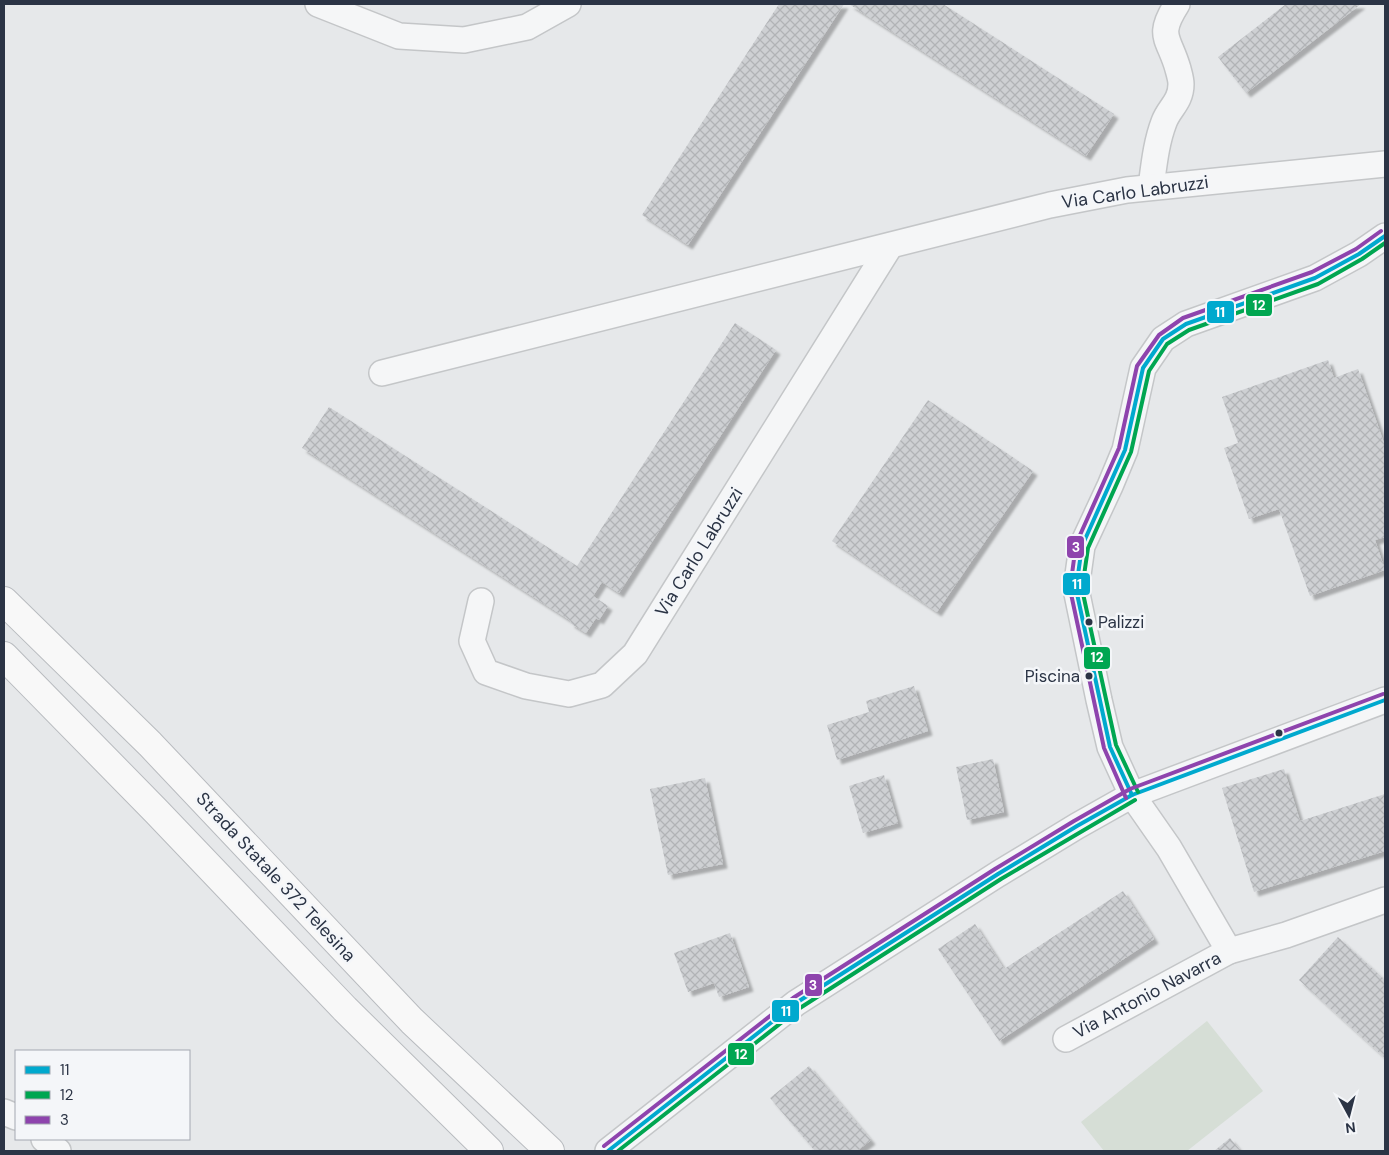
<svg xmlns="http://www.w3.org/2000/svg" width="1389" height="1155" viewBox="0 0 1389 1155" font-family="'DM Sans',sans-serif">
<defs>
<pattern id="building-cross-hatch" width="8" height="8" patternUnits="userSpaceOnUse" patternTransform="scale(1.25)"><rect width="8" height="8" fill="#ced0d3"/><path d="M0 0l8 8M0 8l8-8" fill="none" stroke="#b1b3b6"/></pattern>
<filter id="shadow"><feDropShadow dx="4.5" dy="4.5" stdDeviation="1" flood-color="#0004"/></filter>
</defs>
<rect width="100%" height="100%" fill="#e6e8ea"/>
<path fill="#d6ded6" d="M1207,1021L1263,1091L1187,1151H1104L1081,1122Z"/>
<g fill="url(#building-cross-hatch)" filter="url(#shadow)">
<path d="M779,4H844L688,245L642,215Z"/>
<path d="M849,4H943L1114,114L1086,156Z"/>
<path d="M1286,4H1361L1246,93L1218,57Z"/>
<path d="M735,323L776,350L619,593L602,582L593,596L608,606L599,620L596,618L586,633L570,623L571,621L302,448L329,407L577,566Z"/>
<path d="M1328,360L1334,378L1358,369L1385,446V537L1375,540L1385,570L1310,596L1279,509L1249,519L1224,448L1238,443L1222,397Z"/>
<path d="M928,400L1033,471L937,612L832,541Z"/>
<path d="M914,686L928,731L837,760L827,725L869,712L866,701Z"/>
<path d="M993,759L1004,812L967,820L956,767Z"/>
<path d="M1284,769L1300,821L1385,794V851L1254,892L1222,788Z"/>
<path d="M884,775L898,823L863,833L849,786Z"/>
<path d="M705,778L723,864L668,875L650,789Z"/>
<path d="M1123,891L1154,939L999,1041L938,949L975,924L1004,969Z"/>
<path d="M730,933L749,987L719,997L714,983L688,992L674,953Z"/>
<path d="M1338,937L1385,980V1058L1299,980Z"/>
<path d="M809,1066L871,1140L857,1151H815L770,1098Z"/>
<path d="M1230,1138L1241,1151H1214Z"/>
</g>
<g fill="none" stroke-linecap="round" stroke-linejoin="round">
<g stroke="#c4c6c8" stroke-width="28">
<g id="street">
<path d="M318,4L399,36L464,40L527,27L568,4"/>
<path d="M1151,187C1154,165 1156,143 1164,122C1169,108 1181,102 1181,84C1181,79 1179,73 1178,69C1169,37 1156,37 1177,4"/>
<path d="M1385,236L1359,254L1315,278L1186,324L1163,339L1143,368L1125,450L1110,486L1082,546L1076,589L1099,700L1110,747L1132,795L1169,848L1229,951L1286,935L1385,900"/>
<path d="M382,373L1050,205L1127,190L1385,164"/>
<path d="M481,601L472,641L486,672L526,686L569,694L602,685L635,654L890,246"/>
<path d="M1066,1039L1229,951"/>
<path d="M4,1112L16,1117"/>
<path d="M44,1139L58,1151"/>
<path d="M608,1151L796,1003L998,874L1077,826L1132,795L1385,700"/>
</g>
</g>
<g stroke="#b8bbbf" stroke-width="30">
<g id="highway">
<path d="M4,601L150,744L412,1021L550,1151"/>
<path d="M4,656L156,811L345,1009L489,1151"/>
</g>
</g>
<use href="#street" stroke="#f5f6f7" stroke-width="25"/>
<use href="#highway" stroke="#f8f8f8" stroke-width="28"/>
<g stroke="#f4f6f9" stroke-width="8">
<g id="bus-1">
<path d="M1132,795L1110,747L1076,589L1082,546L1125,450L1143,368L1163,339L1186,324L1315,278L1359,254L1385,236"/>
<path d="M608,1151L796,1003L998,874L1077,826L1132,795L1385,700"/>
</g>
</g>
<g stroke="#f4f6f9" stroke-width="8">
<g id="bus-2">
<path d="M1138,792L1116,745L1082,589L1088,548L1131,452L1149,371L1167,344L1189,330L1318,284L1362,259L1385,243"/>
<path d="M618,1151L800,1008L1001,879L1135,800"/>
</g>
</g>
<g stroke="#f4f6f9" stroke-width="8">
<g id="bus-3">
<path d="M1126,798L1104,748L1070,589L1076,544L1119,448L1137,366L1159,335L1183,318L1312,272L1356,249L1381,231"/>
<path d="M604,1146L793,998L995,869L1074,821L1130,789L1383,694"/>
</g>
</g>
<use href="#bus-1" stroke="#00a9ce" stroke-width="4"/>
<use href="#bus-2" stroke="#00a651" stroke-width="4"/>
<use href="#bus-3" stroke="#8e44ad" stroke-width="4"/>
</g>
<g fill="#2b3445" stroke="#f4f6f9" stroke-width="2">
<circle cx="1089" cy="622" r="4.5"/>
<circle cx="1089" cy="676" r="4.5"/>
<circle cx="1279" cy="733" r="4.5"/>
</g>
<g text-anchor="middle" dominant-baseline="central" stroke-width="5" stroke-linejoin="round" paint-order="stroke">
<g font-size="17" fill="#2b3445" stroke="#f4f6f9" text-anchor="start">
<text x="1098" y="622">Palizzi</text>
<text x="1080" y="676" text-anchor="end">Piscina</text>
</g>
<g font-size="18" fill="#2b3445" stroke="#f4f6f9">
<text transform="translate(1135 192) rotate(-8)">Via Carlo Labruzzi</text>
<text transform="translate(699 552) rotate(-58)">Via Carlo Labruzzi</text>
<text transform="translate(276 877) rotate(47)">Strada Statale 372 Telesina</text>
<text transform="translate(1147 995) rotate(-28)">Via Antonio Navarra</text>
</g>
</g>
<g stroke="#f4f6f9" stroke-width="2">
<rect x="1245" y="293" width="28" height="24" rx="5" fill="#00a651"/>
<rect x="1206" y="300" width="29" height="24" rx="5" fill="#00a9ce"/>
<rect x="1066" y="535" width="19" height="24" rx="5" fill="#8e44ad"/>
<rect x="1062" y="572" width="29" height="24" rx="5" fill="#00a9ce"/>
<rect x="1083" y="646" width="28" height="24" rx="5" fill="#00a651"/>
<rect x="804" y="973" width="19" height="24" rx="5" fill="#8e44ad"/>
<rect x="771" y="999" width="29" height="24" rx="5" fill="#00a9ce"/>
<rect x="727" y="1042" width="28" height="24" rx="5" fill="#00a651"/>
</g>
<g font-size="14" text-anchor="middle" font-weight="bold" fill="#fff">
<text x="1259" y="310">12</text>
<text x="1220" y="317">11</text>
<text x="1076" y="552">3</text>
<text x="1077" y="589">11</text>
<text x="1097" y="662">12</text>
<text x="813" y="990">3</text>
<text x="786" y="1016">11</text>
<text x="741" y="1059">12</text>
</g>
<rect width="1389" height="1155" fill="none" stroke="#2b3445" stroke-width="10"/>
<rect x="15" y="1050" width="175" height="90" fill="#f4f6f9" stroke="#a4a8b1"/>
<rect x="25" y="1066" width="25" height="8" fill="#00a9ce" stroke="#a4a8b1"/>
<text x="60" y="1075" font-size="15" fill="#2b3445">11</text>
<rect x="25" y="1091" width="25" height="8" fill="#00a651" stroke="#a4a8b1"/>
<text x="60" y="1100" font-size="15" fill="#2b3445">12</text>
<rect x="25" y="1116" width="25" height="8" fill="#8e44ad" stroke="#a4a8b1"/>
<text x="60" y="1125" font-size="15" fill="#2b3445">3</text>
<g transform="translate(1349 1115) rotate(173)" stroke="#f4f6f9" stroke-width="4" paint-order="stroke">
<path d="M0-4L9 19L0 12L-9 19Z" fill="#2b3445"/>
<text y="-8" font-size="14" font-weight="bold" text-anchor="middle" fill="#2b3445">N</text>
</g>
</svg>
